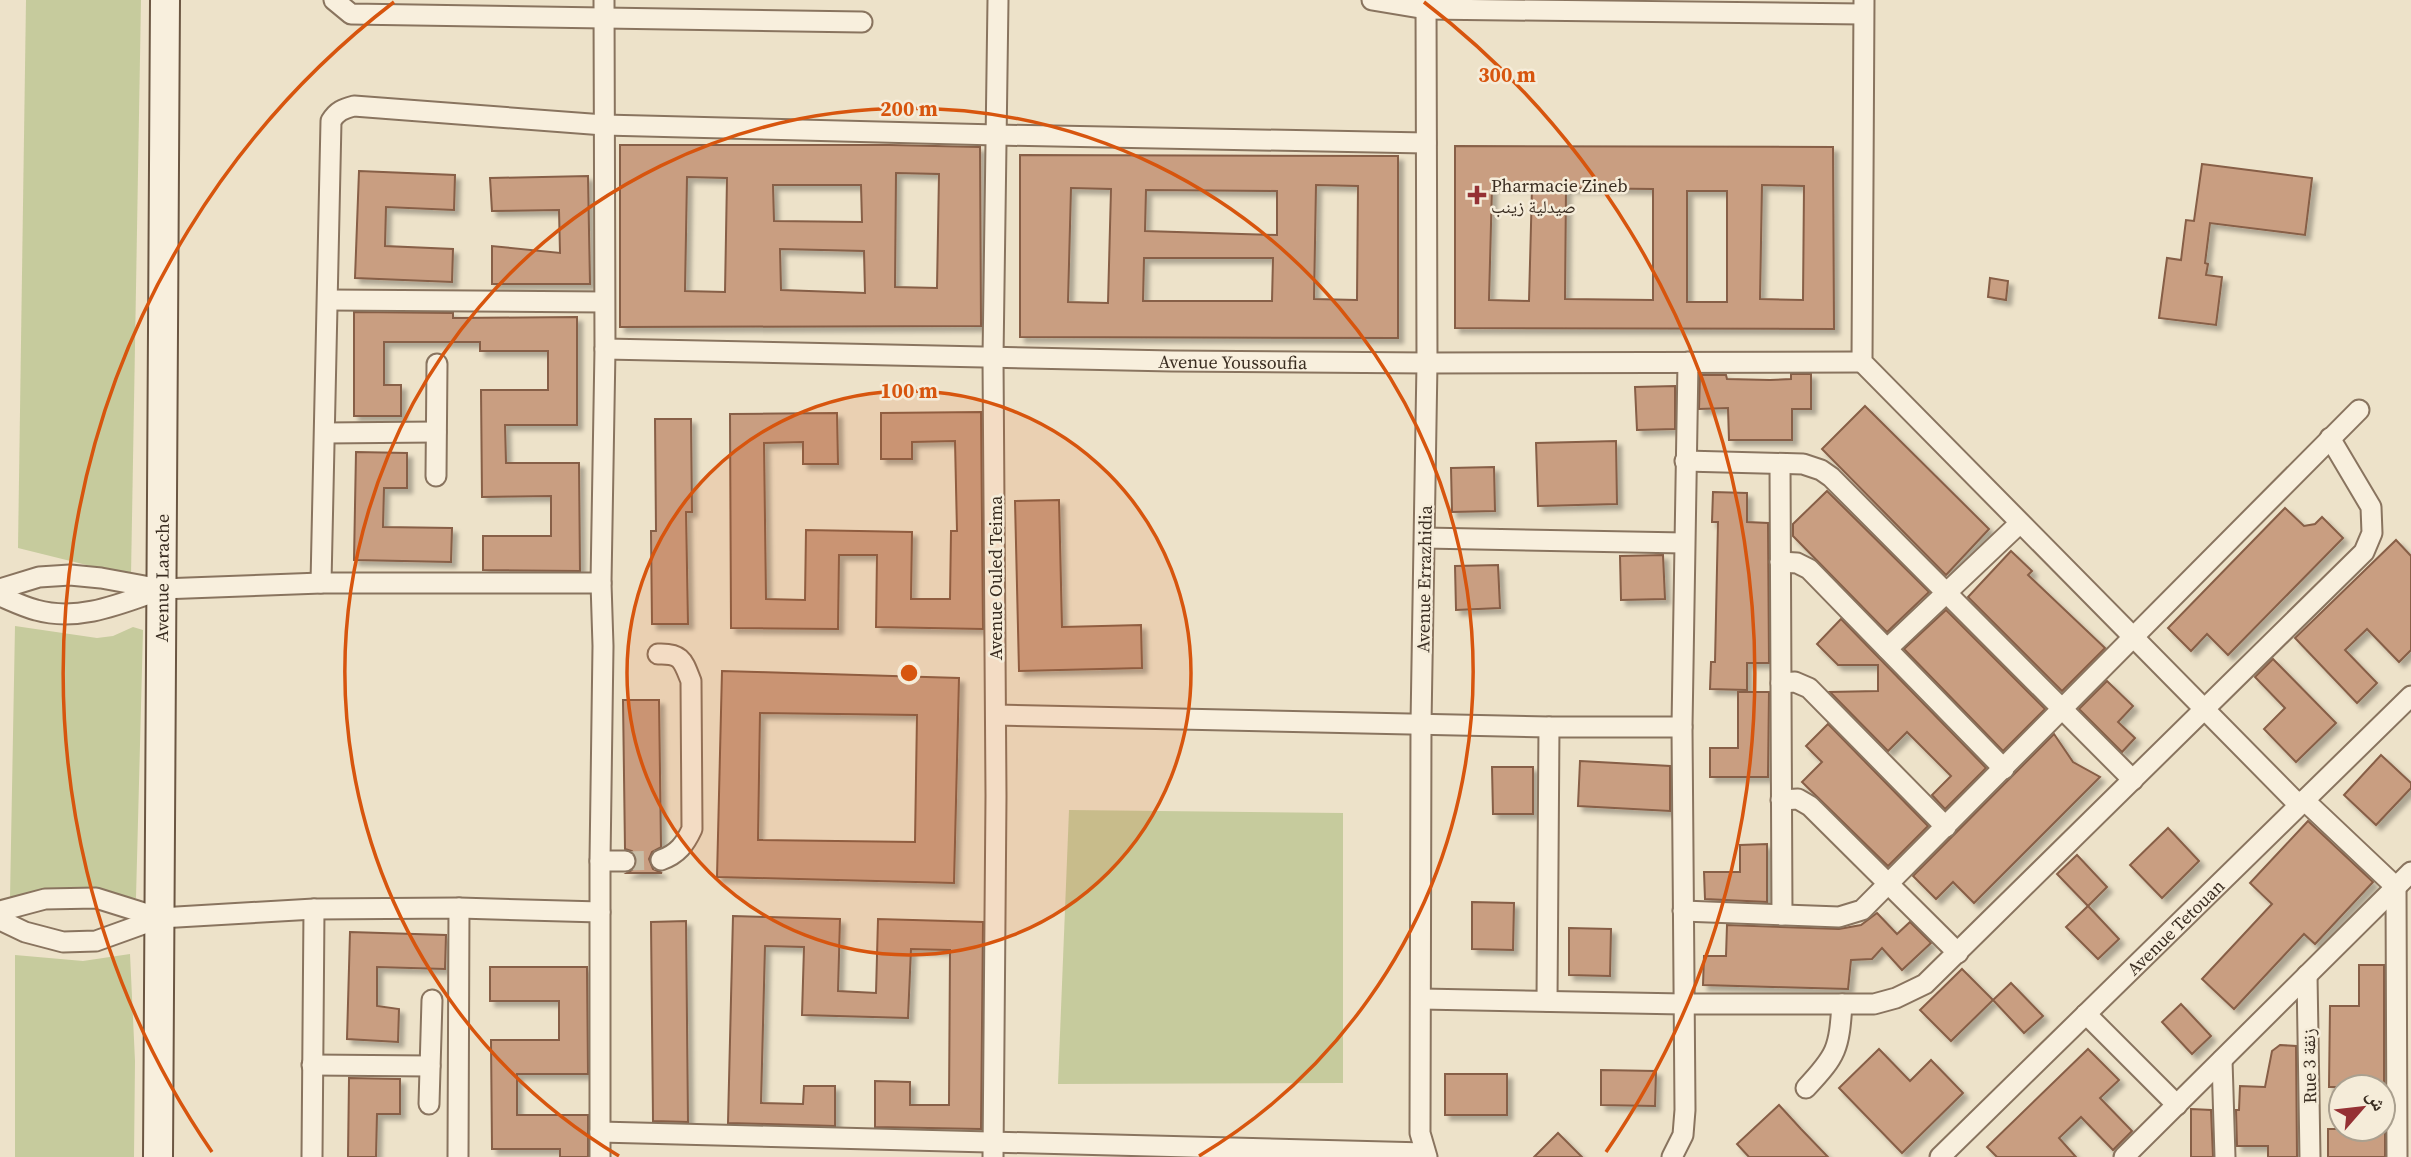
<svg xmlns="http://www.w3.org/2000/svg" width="2411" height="1157" viewBox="0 0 2411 1157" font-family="'Source Serif 4','Noto Naskh Arabic',serif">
<defs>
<filter id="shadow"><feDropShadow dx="5" dy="5" stdDeviation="2" flood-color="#0004"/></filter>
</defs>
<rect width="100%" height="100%" fill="#ede2c9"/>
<g fill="#c6cb9d">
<path d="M26,0H141L131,576L18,548Z"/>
<path d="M15,626L97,638L113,636L133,627L143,630L136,898L72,892L10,898Z"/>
<path d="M1069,810L1343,813V1083L1058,1084Z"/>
<path d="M130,954L135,1061L134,1157H15V955L83,961Z"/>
</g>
<g fill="#c99e81" stroke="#875e46" stroke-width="2" fill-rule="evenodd" filter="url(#shadow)">
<path d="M620,145H889L980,147L981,326L620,327ZM896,173L939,174L937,288L895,287ZM687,177L727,178L725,292L685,291ZM773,185H861L862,222L774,221ZM780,249L864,251L865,293L781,290Z"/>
<path d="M1455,146L1833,147L1834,329L1455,328ZM1762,185L1804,186L1803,300L1760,299ZM1492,186L1532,187L1529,301L1489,300ZM1566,188L1653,189V300L1565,299ZM1687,191H1727V302H1687Z"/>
<path d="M1020,155L1398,156V338L1020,337ZM1316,185L1358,186L1357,300L1314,299ZM1071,188L1111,189L1108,303L1068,302ZM1146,190L1277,191V235L1145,231ZM1144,258H1273L1272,301H1143Z"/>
<path d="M2202,164L2312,178L2305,235L2210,223L2205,263L2208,264L2206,275L2222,277L2216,325L2159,318L2167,258L2181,260L2186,220L2194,221Z"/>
<path d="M359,171L455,175L454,210L386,207L385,246L453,249L452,282L355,278Z"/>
<path d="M588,176L590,284H492V246L560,253L559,210L492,211L490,178Z"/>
<path d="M1990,278L2008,281L2006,300L1988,297Z"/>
<path d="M354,312L453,313V318L577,317V425H505L506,463H579L580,571L483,570V536H551V496L482,497L481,390H548V351H480V342H384V385H401V416H354Z"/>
<path d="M1791,374H1811V409H1792V440H1729L1728,408L1699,409L1700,375H1726L1727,379L1770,380L1791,379Z"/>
<path d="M1675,386V429L1637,430L1635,387Z"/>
<path d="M1865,406L1989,529L1946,575L1822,449Z"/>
<path d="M981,412L983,629L876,627L877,555H839L838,629L731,628L730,414L837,413L838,464H803V442L764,443L766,599L805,600L806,530L912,532L911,599H950L951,531H957L955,441L912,442V459H881V413Z"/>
<path d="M655,419H691L692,512H686L688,624H652L651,531H656Z"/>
<path d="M1616,441L1617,504L1538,506L1536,443Z"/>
<path d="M356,452L407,453V488H384L383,527L452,528L451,562L354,560Z"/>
<path d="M1494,467L1495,511L1452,512L1451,468Z"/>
<path d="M1827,491L1929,592L1887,632L1793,536V524Z"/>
<path d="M1713,492L1747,493V522L1768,523L1769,663H1747V690L1710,689L1711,662H1715L1718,522H1712Z"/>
<path d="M1059,500L1062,627L1141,625L1142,668L1019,671L1015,501Z"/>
<path d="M2285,508L2304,526L2315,524L2322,517L2343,538L2228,655L2207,634L2191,651L2168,628Z"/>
<path d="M2396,540L2411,556V650L2399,662L2367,629L2345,650L2377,683L2357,703L2295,638Z"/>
<path d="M2011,551L2032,571L2028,575L2105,648L2062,691L1968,597Z"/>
<path d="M1663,555L1665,599L1621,600L1620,556Z"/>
<path d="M1498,565L1500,608L1456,610L1455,566Z"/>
<path d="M1946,610L2045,709L2003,751L1904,649Z"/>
<path d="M1841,619L1986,768L1945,809L1932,795L1951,776L1907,732L1888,751L1830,692L1878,691V665H1838L1817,644Z"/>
<path d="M2273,659L2336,723L2296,762L2264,729L2285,708L2255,677Z"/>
<path d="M722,671L959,678L954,883L717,877ZM760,713L917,715L915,842L758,840Z"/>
<path d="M2107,681L2133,706L2118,722L2135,738L2122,752L2079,709Z"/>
<path d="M1738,692H1769L1768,777H1710V748H1738Z"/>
<path d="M623,700H659L661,847L652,852L649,859L653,869L662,873H627L635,868L637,860L632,851L625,849Z"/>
<path d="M1828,724L1928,826L1888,866L1802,782L1822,762L1806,746Z"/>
<path d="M2054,734L2073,762L2100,777L1974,903L1953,882L1936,899L1913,876Z"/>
<path d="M2381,755L2411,783V788L2376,825L2344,795Z"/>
<path d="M1580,761L1670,766V811L1578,806Z"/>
<path d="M1492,767H1533V814H1493Z"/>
<path d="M2308,821L2373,882L2315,944L2304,934L2234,1009L2202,979L2272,904L2250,883Z"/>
<path d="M2168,828L2199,861L2162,898L2130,865Z"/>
<path d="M1767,844V902L1705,899L1704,872H1740V845Z"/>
<path d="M2077,855L2107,887L2088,906L2057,874Z"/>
<path d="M1472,902L1514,903L1513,950L1472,949Z"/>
<path d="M2088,906L2119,939L2098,959L2066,927Z"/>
<path d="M1877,913L1897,934L1910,922L1931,943L1902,970L1882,948L1872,959L1851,960L1848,989L1703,985L1704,956H1726L1727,925L1839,929L1861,925Z"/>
<path d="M733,916L840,919L838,991L876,993L878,919L983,922L981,1129L875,1127V1081L910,1082V1105H949L950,950L911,949L908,1018L802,1015L804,947L765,946L761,1103L803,1104L804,1086H835V1126L728,1123Z"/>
<path d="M686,921L688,1122L653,1121L651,922Z"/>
<path d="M1569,928L1611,929L1610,976L1569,975Z"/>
<path d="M350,932L446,935L445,969L377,967V1006L399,1009L398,1042L347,1039Z"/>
<path d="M2359,965H2384V1087H2329L2330,1006H2359Z"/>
<path d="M490,967H587L588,1074H517V1115H588V1157H560V1149H492L491,1040H559V1001H490Z"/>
<path d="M1962,969L1993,1000L1951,1041L1920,1010Z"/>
<path d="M2011,983L2043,1016L2024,1033L1993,1000Z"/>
<path d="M2181,1004L2211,1036L2192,1054L2162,1022Z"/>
<path d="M2280,1045L2296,1046L2297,1157H2268V1146H2237L2236,1110H2239L2240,1086L2265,1087L2272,1051Z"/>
<path d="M1879,1049L1910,1081L1931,1060L1963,1093L1902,1153L1839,1088Z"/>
<path d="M2088,1049L2119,1080L2100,1098L2132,1131L2113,1150L2081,1117L2059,1138L2076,1157H1997L1987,1147Z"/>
<path d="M1601,1070L1656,1071L1655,1106L1601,1105Z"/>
<rect x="1445" y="1074" width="62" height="41"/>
<path d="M349,1078L400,1079V1114H377L376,1157H348Z"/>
<path d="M1779,1105L1801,1129L1828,1157H1749L1737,1144Z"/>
<path d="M2191,1109L2211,1110L2213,1157H2191Z"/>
<rect x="2328" y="1129" width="57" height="28"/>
<path d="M1558,1133L1582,1157H1534Z"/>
</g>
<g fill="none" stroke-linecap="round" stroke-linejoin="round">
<path stroke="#c9bea7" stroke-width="19" stroke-dasharray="19 10" stroke-linecap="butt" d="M625,861L661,860"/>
<g stroke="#89745f" stroke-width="23">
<g id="street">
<path d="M334,0L351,14L862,22"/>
<path d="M1372,0L1426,9L1863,14"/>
<path d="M1426,0L1427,363L1421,724L1420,1133L1427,1157"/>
<path d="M1864,0L1862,362L2299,805"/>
<path d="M328,300L604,302"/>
<path id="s1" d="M605,349L1172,361L1427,363L1862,362"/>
<path d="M325,433L436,432"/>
<path d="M1685,461L1803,464L1821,470L1831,477L2133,780"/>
<path d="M1780,464L1782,915"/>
<path d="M436,476L437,364"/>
<path d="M1425,538L1684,543"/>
<path d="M1780,562L1797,563L1809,569L2004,769"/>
<path d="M321,583L331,121C337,111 343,109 354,106L604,125L997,135L1426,143"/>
<path d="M0,589L39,577L70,575L101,578L161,589L321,583H601"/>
<path d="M0,596C12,601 24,607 36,610C79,622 120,604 160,590"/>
<path d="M1887,649L2020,523"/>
<path d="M658,654C682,653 683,661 691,681L692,829C685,844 678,854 661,860"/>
<path d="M1781,683L1795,682L1809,688L1946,827"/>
<path d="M996,715L1549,727H1682"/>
<path d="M1781,800L1798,799L1810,806L1958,953"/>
<path d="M2304,800L2396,887L2397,1157"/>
<path d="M600,861H625"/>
<path d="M0,911L45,899L96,898L160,918"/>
<path d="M1683,911L1839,917L1862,910L2359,410"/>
<path d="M0,920L25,932L63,942L96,941L160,918L314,909L459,908L600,912"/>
<path d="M2307,975L2310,1157"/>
<path d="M1421,999L1683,1004H1874L1896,998L1925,984L2364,552L2372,533L2371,507L2330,438"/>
<path d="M1547,1001L1549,727"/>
<path d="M2086,1014L2177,1105"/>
<path d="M2222,1060L2225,1157"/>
<path d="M312,1065L430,1066"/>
<path d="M1806,1088C1837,1055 1839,1049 1842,1004"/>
<path d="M429,1104L432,1000"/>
<path d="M600,1132L1425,1153"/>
<path d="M312,1157L314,909"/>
<path d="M458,1157L459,908"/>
<path d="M600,1157V861L603,646L601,583L605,349L604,0"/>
<path d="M993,1157L996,796L993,358L998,0"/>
<path d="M1672,1157L1683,1135L1685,1110L1682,727L1688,362"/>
<path id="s2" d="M1940,1157L2411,696"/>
<path d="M2124,1157L2411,872"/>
</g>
</g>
<g stroke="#6b5642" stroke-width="32">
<g id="secondary">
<path id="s3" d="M158,1157L165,0"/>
</g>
</g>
<use href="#street" stroke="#f8efdd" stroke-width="19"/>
<use href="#secondary" stroke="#f8efdd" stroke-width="28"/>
</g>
<circle cx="909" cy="673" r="282" fill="#d7550e" fill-opacity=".12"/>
<g fill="none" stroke="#d7550e" stroke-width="3.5">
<circle cx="909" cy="673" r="282"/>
<path d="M619 1156A564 564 0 1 1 1199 1156"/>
<path d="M212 1152A846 846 0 0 1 394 2M1424 2A846 846 0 0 1 1606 1152"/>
</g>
<path fill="#953134" stroke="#f5ecd9" stroke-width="2.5" d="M1473.5 184.5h7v7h7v7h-7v7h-7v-7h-7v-7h7z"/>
<g text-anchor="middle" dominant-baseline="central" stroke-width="5" stroke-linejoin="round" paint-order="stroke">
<g font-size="18" fill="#3a2d21" stroke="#f5ecd9" text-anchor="start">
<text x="1491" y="185">Pharmacie Zineb<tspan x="1491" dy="21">صيدلية زينب</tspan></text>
</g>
<g font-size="18" fill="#3a2d21" stroke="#f5ecd9">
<text stroke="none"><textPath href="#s1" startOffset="628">Avenue Youssoufia</textPath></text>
<text stroke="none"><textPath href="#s3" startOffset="579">Avenue Larache</textPath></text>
<text transform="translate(995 578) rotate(-90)">Avenue Ouled Teima</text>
<text transform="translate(1424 579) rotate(-89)">Avenue Errazhidia</text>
<text stroke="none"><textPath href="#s2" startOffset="329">Avenue Tetouan</textPath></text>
<text transform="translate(2309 1066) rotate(-91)">Rue 3 زنقة</text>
</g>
</g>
<circle cx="909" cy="673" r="10" fill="#d7550e" stroke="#f5ecd9" stroke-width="3.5"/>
<g font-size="21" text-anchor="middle" font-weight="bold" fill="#d7550e" stroke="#f5ecd9" stroke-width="5" stroke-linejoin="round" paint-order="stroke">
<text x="1507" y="82">300 m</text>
<text x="909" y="116">200 m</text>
<text x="909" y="398">100 m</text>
</g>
<g transform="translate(2362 1108) rotate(62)"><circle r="33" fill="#f5ecd9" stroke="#aaa08f" stroke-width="2"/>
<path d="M0-5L12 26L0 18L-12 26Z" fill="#953134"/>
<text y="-10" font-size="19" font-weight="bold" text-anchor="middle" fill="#3a2d21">ش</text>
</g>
</svg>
